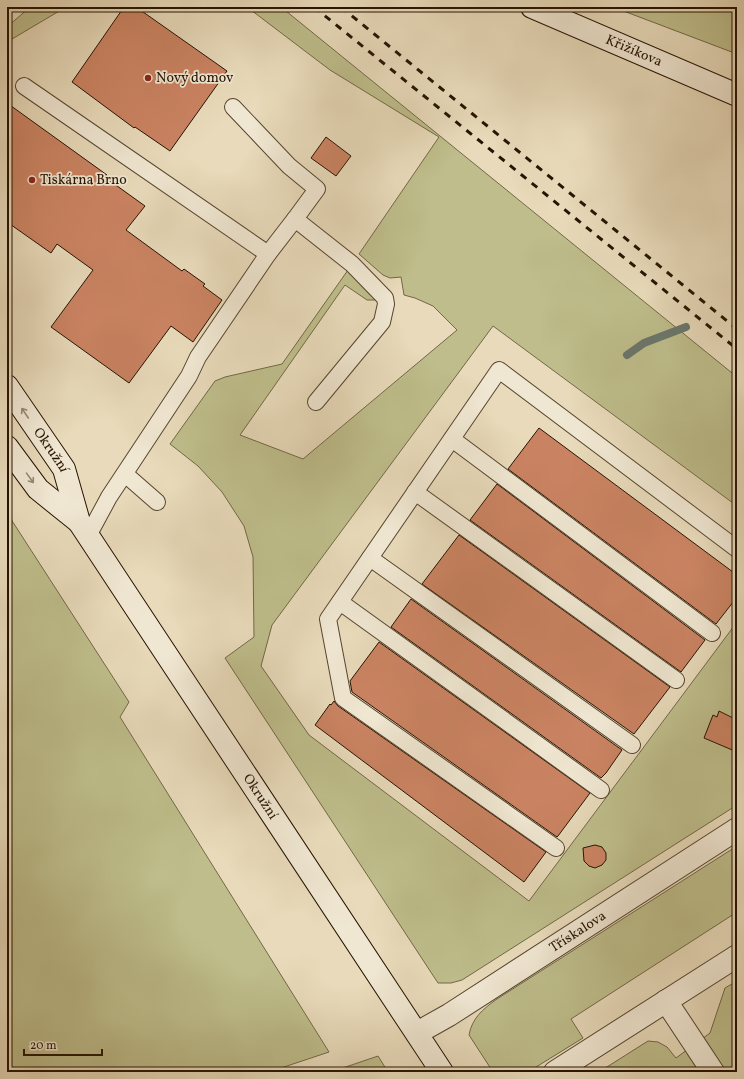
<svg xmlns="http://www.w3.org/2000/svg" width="744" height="1079" viewBox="0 0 744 1079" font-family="Vollkorn,serif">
<rect width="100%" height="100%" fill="#e8daba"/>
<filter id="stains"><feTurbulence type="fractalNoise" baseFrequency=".005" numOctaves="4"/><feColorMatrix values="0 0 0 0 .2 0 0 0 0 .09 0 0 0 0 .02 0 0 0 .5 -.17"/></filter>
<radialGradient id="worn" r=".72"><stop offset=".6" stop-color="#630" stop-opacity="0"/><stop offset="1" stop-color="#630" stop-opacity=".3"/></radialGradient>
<g fill="#bebd8b" stroke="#726846">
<path d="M30,7H66L7,42V27Z"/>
<path d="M247,7H281L737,377V506L493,326L272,625L261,666L309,735L529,901L737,622V805L462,980L451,983H438L436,980L225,658L254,637L253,557L244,526L222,492L198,466L170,444L215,381L225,377L282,364L348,270L376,300H367L345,285L240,435L303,459L457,330L433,306L415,298L404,295L401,277L390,278L383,275L359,254L439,137L330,70Z"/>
<path d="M613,7H734L737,9V54Z"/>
<path d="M7,513L129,702L120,717L329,1052L269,1072H7Z"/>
<path d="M737,846V912L571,1019L583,1038L528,1072H493L469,1035C472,1018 483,1009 497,999Z"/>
<path d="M737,981V1072H599L648,1041L658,1042L667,1047L676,1058L710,1033L725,988Z"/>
<path d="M378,1056L388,1072H331Z"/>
</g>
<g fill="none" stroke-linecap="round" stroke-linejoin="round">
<path stroke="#6a776c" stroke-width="8" d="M627,355L644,343L686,327"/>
</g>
<g fill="#ca8362" stroke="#261302">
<path d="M124,7H136L227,71L170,151L135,127L134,128L72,82Z"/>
<path d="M7,103L107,175L106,178L145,206L126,230L182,271L184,269L205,284L203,286L222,300L193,342L171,326L129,383L51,327L93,270L57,244L51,253L7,222Z"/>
<path d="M326,137L351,156L336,176L311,158Z"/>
<path d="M539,428L737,575V597L716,624L508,469Z"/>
<path d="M497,484L705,640L681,672L470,520Z"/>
<path d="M459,535L670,687L634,734L422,584Z"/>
<path d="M411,599L622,750L606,773L601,778L391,627Z"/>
<path d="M379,642L590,793L558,836L557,837L352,692L350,681Z"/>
<path d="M334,701L338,706L546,852L524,882L315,725L330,704L331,705Z"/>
<path d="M719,711L737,720V752L704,738L713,715L717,717Z"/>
<path d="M595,845L602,847L606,853V860L602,865L595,868L589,866L584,861L583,848Z"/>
</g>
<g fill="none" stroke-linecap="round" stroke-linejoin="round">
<g stroke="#564530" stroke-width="18">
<g id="lane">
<path d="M24,86L268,254"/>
<path d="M233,107L289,166L317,189L295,219"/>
<path d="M452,439L712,633"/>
<path d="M125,474L157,502"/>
<path d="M415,492L676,680"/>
<path d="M88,536L109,497L189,376L198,357L268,254L295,219L352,264L385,298L386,304L382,322L316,402"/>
<path d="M370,558L632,745"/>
<path d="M340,602L601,790"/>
<path d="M556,848L343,698L328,619L499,370L737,549"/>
</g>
</g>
<g stroke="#564530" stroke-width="24">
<g id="street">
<path d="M666,1001L713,1072"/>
<path id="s1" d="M417,1033L449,1015L737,829"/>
<path d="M555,1072L737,956"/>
</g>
</g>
<g stroke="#261302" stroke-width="24">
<g id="secondary">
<path id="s2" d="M532,7L737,95"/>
<path id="s3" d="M7,386L64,469L79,522L442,1072"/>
<path d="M7,447L38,489L79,522"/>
</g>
</g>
<use href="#lane" stroke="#f0e7d2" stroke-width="16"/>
<use href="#street" stroke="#f0e7d2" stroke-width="22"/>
<use href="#secondary" stroke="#f0e7d2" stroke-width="22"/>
<g stroke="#261302" stroke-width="3" stroke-dasharray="7 7" stroke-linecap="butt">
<path d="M314,7L737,349"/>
<path d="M341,7L737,329"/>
</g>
</g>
<defs><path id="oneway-shaft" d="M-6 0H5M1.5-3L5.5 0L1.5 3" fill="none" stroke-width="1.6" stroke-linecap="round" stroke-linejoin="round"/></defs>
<g stroke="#958874">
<use href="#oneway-shaft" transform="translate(25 413) rotate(-124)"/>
<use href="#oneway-shaft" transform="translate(30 478) rotate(54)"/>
</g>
<g fill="#8f2418" stroke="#f0e7d2" stroke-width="1.5">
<circle cx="148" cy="78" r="4"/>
<circle cx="32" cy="180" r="4"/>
</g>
<g text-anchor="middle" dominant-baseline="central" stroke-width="3.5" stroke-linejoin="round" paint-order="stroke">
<g font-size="14" fill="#261302" stroke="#f0e7d2">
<text stroke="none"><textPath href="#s2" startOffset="111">Křižíkova</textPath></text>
<text stroke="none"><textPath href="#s3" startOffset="78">Okružní</textPath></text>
<text stroke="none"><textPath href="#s3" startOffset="485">Okružní</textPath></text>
<text stroke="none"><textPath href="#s1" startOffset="190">Třískalova</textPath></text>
</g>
<g font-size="14" fill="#261302" stroke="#f0e7d2" text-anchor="start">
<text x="156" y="78">Nový domov</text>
<text x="40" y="180">Tiskárna Brno</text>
</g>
</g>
<rect width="744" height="1079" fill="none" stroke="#e8daba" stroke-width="24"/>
<rect x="8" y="8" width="728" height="1063" fill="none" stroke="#261302" stroke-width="2"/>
<rect x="12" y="12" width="720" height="1055" fill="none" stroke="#261302"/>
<path d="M24 1049v6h78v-6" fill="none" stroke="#261302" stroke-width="2"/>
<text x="30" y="1049" font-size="12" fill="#261302" stroke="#f0e7d2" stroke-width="3" paint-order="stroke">20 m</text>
<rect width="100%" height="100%" filter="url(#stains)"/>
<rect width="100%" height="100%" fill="url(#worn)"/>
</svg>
